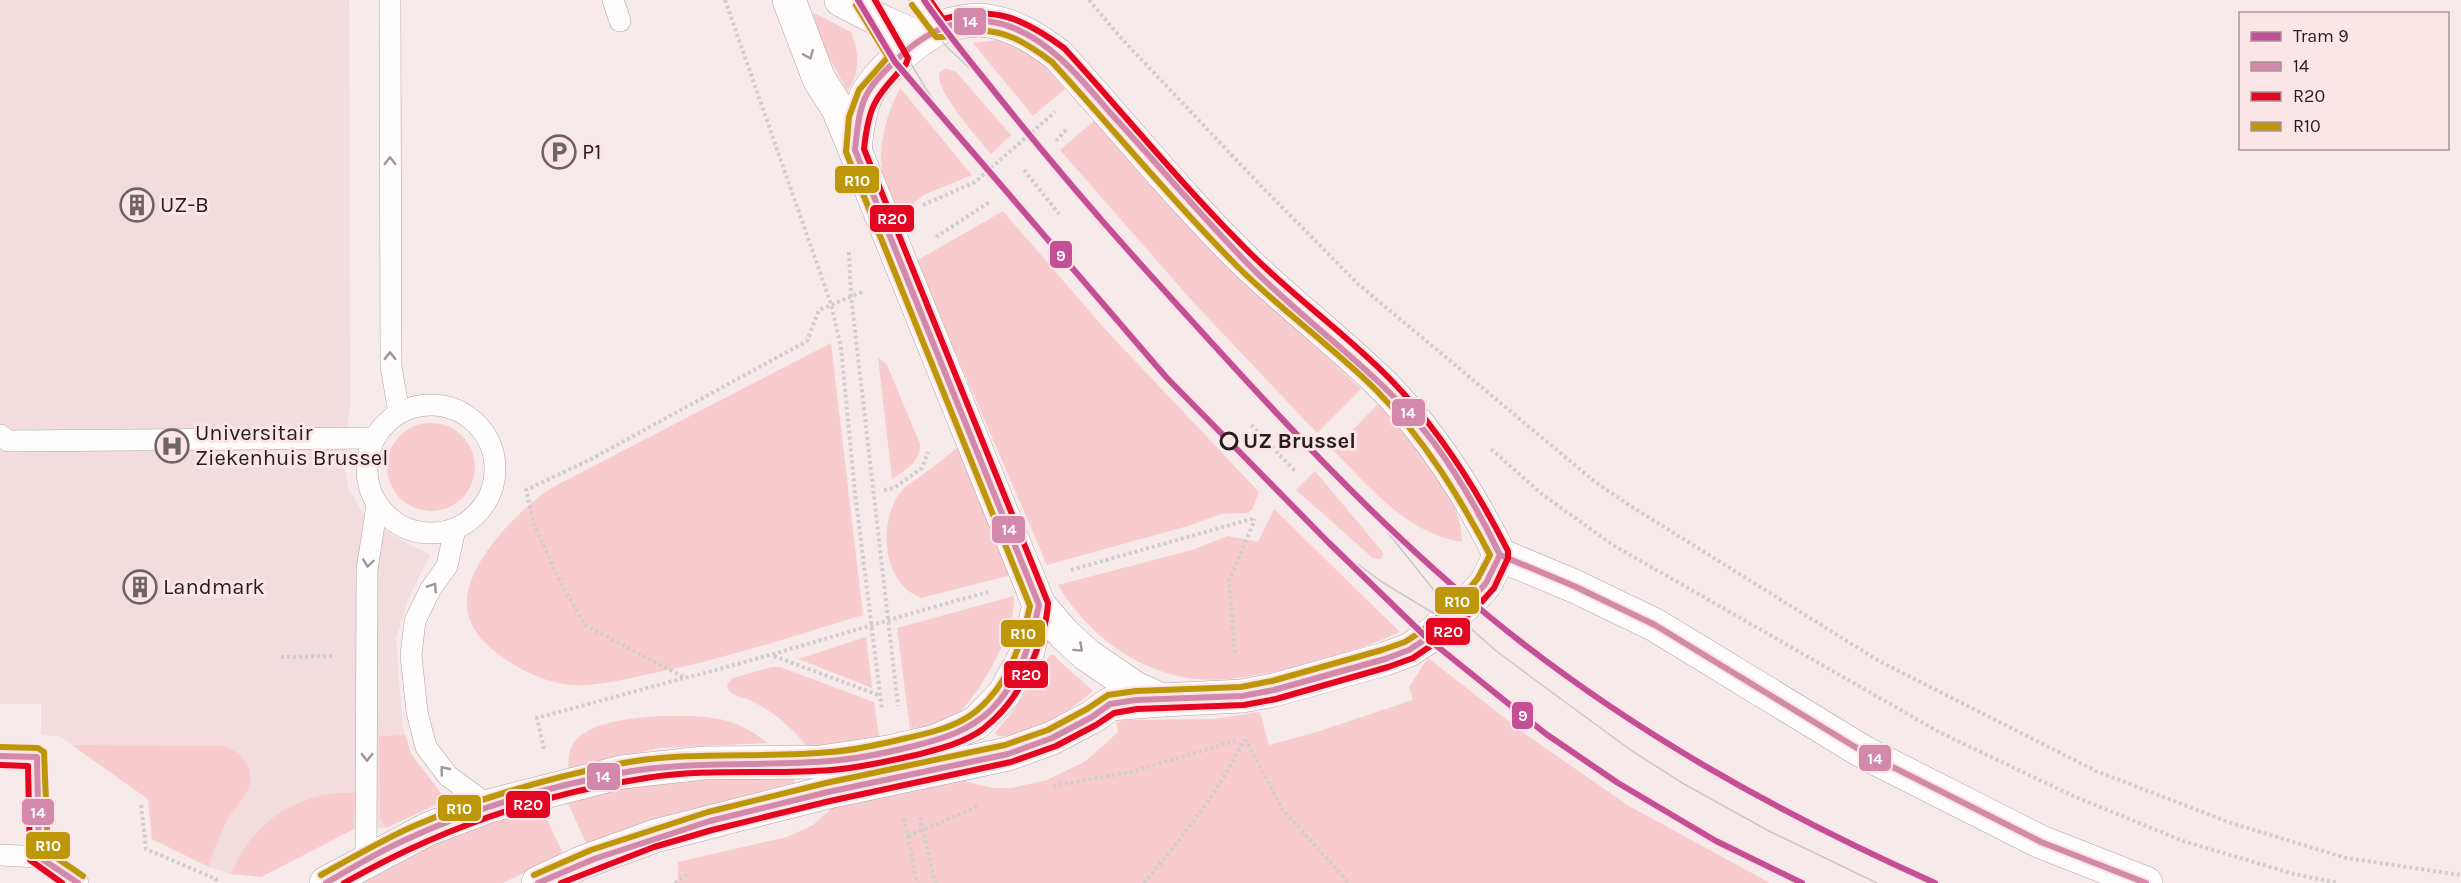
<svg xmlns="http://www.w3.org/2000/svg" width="2461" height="883" viewBox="0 0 2461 883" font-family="Karla,sans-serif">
<rect width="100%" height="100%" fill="#f7eaeb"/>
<path fill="#f3dcdd" d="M0,0H349L350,405L343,458L348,487L365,517L392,535L430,555L409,597L396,638L400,692L403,728L411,754L446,800L386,828L354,829L261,877L231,874L209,867L152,839L148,799L59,736L41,735V704H0Z"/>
<g fill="#f8cbcf">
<path d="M812,12L851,32C859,53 861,72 847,91L825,49Z"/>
<path d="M997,40C1028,44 1046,67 1065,89L1033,116L973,43Z"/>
<path d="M946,68L956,72L1011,135L991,154C979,139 935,91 939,73Z"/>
<path d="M900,88L972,175L924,195L898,216C893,205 888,193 884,180C876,150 886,115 900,88Z"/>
<path d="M1094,121L1235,271L1361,389L1317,433L1193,302L1060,150Z"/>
<path d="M1003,211L1104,328L1259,492L1252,510L1247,513L1221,514L1188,526L1047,565L916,261Z"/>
<path d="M831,343L863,615C790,637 718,661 644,675C621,680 595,687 571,685C546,683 517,669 497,653C480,640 465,622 467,600C469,560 521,507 553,487Z"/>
<path d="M878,357L887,365L920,444C920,463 906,469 892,479Z"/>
<path d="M1378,404C1410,438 1462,492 1462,542C1406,533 1371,488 1333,450Z"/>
<circle cx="431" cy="467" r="44"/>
<path d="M959,446L1011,575L921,598C881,583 877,519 903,489C908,484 913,482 918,478C932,468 946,457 959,446Z"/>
<path d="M1315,471L1381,550L1383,553L1381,559L1373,558L1296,490Z"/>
<path d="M1274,509L1400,632C1367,647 1331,658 1296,667C1274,672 1251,677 1228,679C1157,686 1093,644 1058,585L1192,550L1228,536L1258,542Z"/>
<path d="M1014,596C1014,609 1012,621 1008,633C1001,652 974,701 958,713C943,723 928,726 910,729L897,628Z"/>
<path d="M866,637L872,688L798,659Z"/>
<path d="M1050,655H1053L1093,691C1072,709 1027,740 998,736L995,733L997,730L1011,714Z"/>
<path d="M1428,658L1528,736L1629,806L1770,883H678V862L787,837L813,825L830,810V807L965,777L967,782L993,788H1011L1047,780L1086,761L1118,732L1116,723L1124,720L1214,719L1260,712L1269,745L1317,732L1413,700L1409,687Z"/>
<path d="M772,667H780L874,702L879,736L836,746H807C791,727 774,712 752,701C742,696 728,697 727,684L733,678Z"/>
<path d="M660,716C702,716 734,714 767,743L659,748L568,769C569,761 568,753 572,746C585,721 635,718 660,716Z"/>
<path d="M405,735L411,754L446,800L386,828L380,818L379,736Z"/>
<path d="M72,745L225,746C244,754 257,770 247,791C243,801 234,809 228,818C220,834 213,850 209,867L152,839L148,799Z"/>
<path d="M794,777L795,782L793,783L650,821L587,845L567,801L623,788L688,779Z"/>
<path d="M337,793H355L354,829L261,877L231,874C251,826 286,800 337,793Z"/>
<path d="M542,808L563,854L503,883H359L441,841L490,822Z"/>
</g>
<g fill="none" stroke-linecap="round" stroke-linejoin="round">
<g stroke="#afa5a6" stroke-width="22">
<g id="lane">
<path d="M390,0L391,366L399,413"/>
<path d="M613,0L620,21"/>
<path d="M919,0L939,29"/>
<circle cx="431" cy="469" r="64"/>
<path d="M0,435L8,441L374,438"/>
<path d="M455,529L447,566L430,590L415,621L411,655L417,712L426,747L448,776L489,806"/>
<path d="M0,756L37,757L39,857"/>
<path d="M0,855L39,857L78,883"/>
<path d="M366,860L367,570L377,505"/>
</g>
</g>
<g stroke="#afa5a6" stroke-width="34">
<g id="street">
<path d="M326,883L428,829L489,806L622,772L703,763L821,762L888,752L936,741L976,723L1004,694L1028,651L1039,605"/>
<path d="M538,883L581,863L655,836L828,792L1008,754L1052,738L1092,717L1110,704L1162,700"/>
</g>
</g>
<g stroke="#afa5a6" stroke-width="34">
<g id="secondary">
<path d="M789,0L819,79L838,109L855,150L1039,605L1065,635L1087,655L1135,688L1162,700L1242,696L1274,690L1385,659L1409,650L1427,638L1471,600L1486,583L1500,555"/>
<path d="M841,0L885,23L922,39"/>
<path d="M855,150C857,131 859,113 866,96C877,74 917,38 940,28C954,22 974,19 989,21C1015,25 1037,39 1058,55C1121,124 1180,198 1247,263C1291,305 1339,342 1382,384C1432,434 1469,493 1500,555L1574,586L1655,625L1865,753L2041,842L2146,883"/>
</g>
</g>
<g stroke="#d1cdcd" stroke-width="4" stroke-dasharray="3 3" stroke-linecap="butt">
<path d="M725,0L831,304L841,347L855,493L882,710"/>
<path d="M1089,0L1121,38L1262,187L1358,284L1594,481L1629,505L1879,661L2096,771L2231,823L2346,858L2461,875"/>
<path d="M1056,141L1067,129"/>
<path d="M1024,170L1059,214"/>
<path d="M923,205L975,182L1055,112"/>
<path d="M936,237L991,201"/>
<path d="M849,252L851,296L898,706"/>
<path d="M862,292L819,310L807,341L593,458L526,490L534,524L560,582L585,625L685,678C787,652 887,619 988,592"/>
<path d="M1251,425L1295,471"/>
<path d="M1491,449L1543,495L1613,545L1939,732L2071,795L2183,841L2294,874L2338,883"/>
<path d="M884,490L894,488L922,468L928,452"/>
<path d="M1071,570L1255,518"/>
<path d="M1235,653L1229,581L1255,519"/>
<path d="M774,656L881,696"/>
<path d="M281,657L333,656"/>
<path d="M1245,739L1283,810L1349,883"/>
<path d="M544,749L537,718L684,678"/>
<path d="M1053,786L1131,772L1235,741"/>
<path d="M141,805L146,849L216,879L215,883"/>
<path d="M920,817L935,883"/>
<path d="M904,818L917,883"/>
<path d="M908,836L979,806"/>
<path d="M675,883L689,873"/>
<path d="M1144,883C1181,839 1220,791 1244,739"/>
</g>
<use href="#lane" stroke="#fefcfc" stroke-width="21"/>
<use href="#street" stroke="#fefcfc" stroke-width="33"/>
<use href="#secondary" stroke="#fefcfc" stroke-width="33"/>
<g stroke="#cac7c7" stroke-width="1.5">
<path d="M872,0L947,123"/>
<path d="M909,0L946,46L994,91"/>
<path d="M1361,499L1449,609L1495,650L1546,688L1632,751L1684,784L1769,831L1877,883"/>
<path d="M1328,542L1382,582L1466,633"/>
</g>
<g stroke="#fce5e6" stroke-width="10">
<g id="bus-1">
<path d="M0,756L37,757L39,857L78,883"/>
<path d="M326,883C352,868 378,852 405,840C473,808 548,787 621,773C690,760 760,767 829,761C858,759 886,753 914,746C942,739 969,731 991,710C1019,682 1031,643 1039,605L855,150C857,133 858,114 865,98C871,84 884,72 895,61C929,28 970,9 1016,29C1058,47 1085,85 1115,118C1158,165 1200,214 1244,260C1305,324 1381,372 1434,443C1460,478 1481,516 1500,555L1574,586L1655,625L1865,753L2041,842L2146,883"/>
<path d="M538,883L594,859L710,821L828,792L1008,754L1052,738L1092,717L1110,704L1136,700L1242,696L1274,690L1385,659L1409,650L1427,638L1471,600L1486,583L1500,555"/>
</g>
</g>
<g stroke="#fce5e6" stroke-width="10">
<g id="bus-2">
<path d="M0,765L28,766L30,860L62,883"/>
<path d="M344,883C437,830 540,794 646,778C707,768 770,775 831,770C860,768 888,761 916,755C939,749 964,743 983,729C1005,712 1021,689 1031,664C1039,646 1047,624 1048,603L864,149C869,102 876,98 906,64L908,58L875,0"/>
<path d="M561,883L654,847L712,830L830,801L1011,762L1056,746L1096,725L1114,713L1137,709L1244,705L1276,699L1388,667L1413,658L1432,645L1477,607L1494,588L1508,558V551C1476,488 1439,429 1390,379C1346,334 1295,298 1251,254C1185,189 1127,117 1064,48C1023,18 994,5 943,19L930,0"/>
</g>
</g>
<g stroke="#fce5e6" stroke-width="10">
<g id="bus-3">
<path d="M0,747L38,748L44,752L48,852L83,876"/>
<path d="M321,875C352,858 382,840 414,826C479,798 548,778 618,764C689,750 760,759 831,752C857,750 882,744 907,738C929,733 952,728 971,715C1006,690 1021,647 1030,606L846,152L849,117L859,90L888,57L856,5"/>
<path d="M534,875L591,850L708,812L826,783L1005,745L1048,730L1087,709L1108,695L1136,691L1241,687L1272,681L1382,650L1405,642L1422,631L1465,594L1478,578L1490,555C1459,496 1424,439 1377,391C1333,347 1282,311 1238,267C1173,202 1114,130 1052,62C1028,44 1004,28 974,31C961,32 948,38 936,37L912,5"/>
</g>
</g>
<use href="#bus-1" stroke="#d38aaa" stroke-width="6"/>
<use href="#bus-2" stroke="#e40521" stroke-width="6"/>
<use href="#bus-3" stroke="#bd9709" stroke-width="6"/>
<g stroke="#fce5e6" stroke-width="10">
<g id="tram-1">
<path d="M858,0L895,62L1166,377L1328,542L1427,638L1546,734L1618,783L1716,841L1802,883"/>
<path d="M924,0C943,28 965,55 986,81C1043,153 1102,222 1163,289C1267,404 1371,520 1491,618C1625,728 1776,812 1935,883"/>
</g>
</g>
<use href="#tram-1" stroke="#c44f97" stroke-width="6"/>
</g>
<defs><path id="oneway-chevron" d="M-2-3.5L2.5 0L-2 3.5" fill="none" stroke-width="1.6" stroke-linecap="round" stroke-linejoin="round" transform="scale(1.5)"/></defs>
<g stroke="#9c9798">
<use href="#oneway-chevron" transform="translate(809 55) rotate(68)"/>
<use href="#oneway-chevron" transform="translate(390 161) rotate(-90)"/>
<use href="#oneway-chevron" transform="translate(390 356) rotate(-91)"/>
<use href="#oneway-chevron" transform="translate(368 563) rotate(98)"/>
<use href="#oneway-chevron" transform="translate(433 587) rotate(-57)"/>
<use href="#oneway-chevron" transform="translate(1079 648) rotate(42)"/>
<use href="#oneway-chevron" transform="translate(367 757) rotate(90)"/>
<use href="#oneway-chevron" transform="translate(444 770) rotate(-129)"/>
</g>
<defs>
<g id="parking-ring" transform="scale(1.725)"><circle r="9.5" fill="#fce5e6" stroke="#6e6465" stroke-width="1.5"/><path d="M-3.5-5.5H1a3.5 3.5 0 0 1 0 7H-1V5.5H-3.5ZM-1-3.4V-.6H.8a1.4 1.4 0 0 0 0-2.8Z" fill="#6e6465"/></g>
<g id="building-ring" transform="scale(1.725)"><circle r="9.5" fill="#fce5e6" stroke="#6e6465" stroke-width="1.5"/><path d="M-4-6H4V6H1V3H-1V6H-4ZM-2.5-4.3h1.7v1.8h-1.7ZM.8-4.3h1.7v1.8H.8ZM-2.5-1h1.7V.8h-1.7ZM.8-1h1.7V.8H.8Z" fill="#6e6465"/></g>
<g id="hospital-ring" transform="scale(1.725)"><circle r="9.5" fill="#fce5e6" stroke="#6e6465" stroke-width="1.5"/><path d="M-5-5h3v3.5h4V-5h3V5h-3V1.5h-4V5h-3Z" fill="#6e6465"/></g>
</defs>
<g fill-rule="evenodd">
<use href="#parking-ring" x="559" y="152"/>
<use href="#building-ring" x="137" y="205"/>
<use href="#hospital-ring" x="172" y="446"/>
<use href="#building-ring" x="140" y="587"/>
</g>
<circle fill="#fce5e6" stroke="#241c1d" stroke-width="3" cx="1229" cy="441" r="8"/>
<g text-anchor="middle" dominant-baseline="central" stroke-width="6" stroke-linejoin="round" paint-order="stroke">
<g font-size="22" fill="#241c1d" stroke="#fce5e6" text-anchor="start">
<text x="582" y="152">P1</text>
<text x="160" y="205">UZ-B</text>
<text x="195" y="433">Universitair<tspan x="195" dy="25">Ziekenhuis Brussel</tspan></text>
<text x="163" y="587">Landmark</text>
</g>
<g font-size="22" font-weight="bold" fill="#241c1d" stroke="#fce5e6" text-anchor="start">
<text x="1243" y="441">UZ Brussel</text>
</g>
</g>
<g stroke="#fce5e6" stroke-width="2">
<rect x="953" y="7" width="34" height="29" rx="6" fill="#d38aaa"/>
<rect x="834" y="165" width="46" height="29" rx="6" fill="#bd9709"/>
<rect x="869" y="204" width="46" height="29" rx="6" fill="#e40521"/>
<rect x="1049" y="240" width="24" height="29" rx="6" fill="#c44f97"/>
<rect x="1391" y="398" width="35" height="29" rx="6" fill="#d38aaa"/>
<rect x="991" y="515" width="35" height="29" rx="6" fill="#d38aaa"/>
<rect x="1434" y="586" width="46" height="29" rx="6" fill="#bd9709"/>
<rect x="1425" y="617" width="46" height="29" rx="6" fill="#e40521"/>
<rect x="1000" y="619" width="46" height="29" rx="6" fill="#bd9709"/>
<rect x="1003" y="660" width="46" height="29" rx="6" fill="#e40521"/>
<rect x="1511" y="701" width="23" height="29" rx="6" fill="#c44f97"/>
<rect x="1858" y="744" width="34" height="28" rx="6" fill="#d38aaa"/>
<rect x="586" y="762" width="35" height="29" rx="6" fill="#d38aaa"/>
<rect x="505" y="790" width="46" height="29" rx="6" fill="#e40521"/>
<rect x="437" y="794" width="45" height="28" rx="6" fill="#bd9709"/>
<rect x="21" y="798" width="34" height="28" rx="6" fill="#d38aaa"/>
<rect x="25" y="831" width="46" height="29" rx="6" fill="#bd9709"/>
</g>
<g font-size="16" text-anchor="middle" font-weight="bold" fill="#fff">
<text x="970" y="27">14</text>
<text x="857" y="186">R10</text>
<text x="892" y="224">R20</text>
<text x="1061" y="261">9</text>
<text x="1408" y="418">14</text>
<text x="1009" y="535">14</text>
<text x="1457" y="607">R10</text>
<text x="1448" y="637">R20</text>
<text x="1023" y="639">R10</text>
<text x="1026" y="680">R20</text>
<text x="1523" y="721">9</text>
<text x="1875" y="764">14</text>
<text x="603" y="782">14</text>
<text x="528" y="810">R20</text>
<text x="459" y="814">R10</text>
<text x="38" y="818">14</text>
<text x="48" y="851">R10</text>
</g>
<rect x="2239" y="12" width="210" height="138" fill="#fce5e6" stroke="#a69596" stroke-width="1.5"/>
<rect x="2251" y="32" width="30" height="9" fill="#c44f97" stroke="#a69596" stroke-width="1.5"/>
<text x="2293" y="42" font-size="18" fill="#241c1d">Tram 9</text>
<rect x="2251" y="62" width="30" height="9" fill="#d38aaa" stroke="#a69596" stroke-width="1.5"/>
<text x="2293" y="72" font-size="18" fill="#241c1d">14</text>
<rect x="2251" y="92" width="30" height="9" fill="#e40521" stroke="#a69596" stroke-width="1.5"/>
<text x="2293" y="102" font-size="18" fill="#241c1d">R20</text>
<rect x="2251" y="122" width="30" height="9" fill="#bd9709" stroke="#a69596" stroke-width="1.5"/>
<text x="2293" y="132" font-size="18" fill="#241c1d">R10</text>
</svg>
